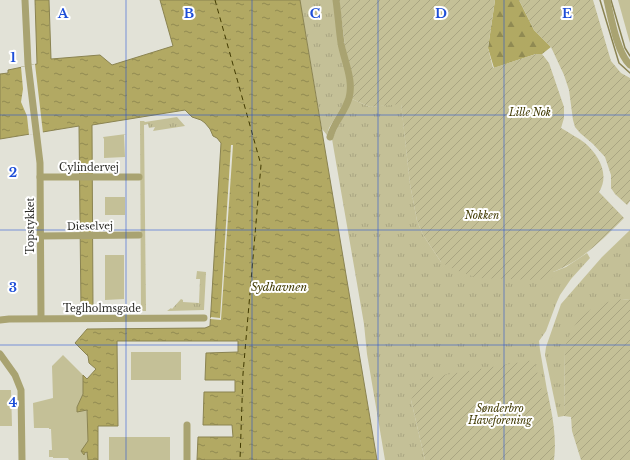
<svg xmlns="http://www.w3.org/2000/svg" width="630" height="460" viewBox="0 0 630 460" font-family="'Libre Baskerville',serif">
<defs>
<pattern id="grass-tufts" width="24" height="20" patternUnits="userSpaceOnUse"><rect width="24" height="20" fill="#c4c097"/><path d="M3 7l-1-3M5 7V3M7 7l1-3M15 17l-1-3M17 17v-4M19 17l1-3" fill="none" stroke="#a9a582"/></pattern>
<pattern id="forest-firs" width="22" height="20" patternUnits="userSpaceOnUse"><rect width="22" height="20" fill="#b1a963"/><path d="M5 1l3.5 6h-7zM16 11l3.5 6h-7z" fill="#908a52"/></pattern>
<pattern id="garden-furrows" width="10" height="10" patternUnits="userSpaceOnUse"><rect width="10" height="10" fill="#c4c097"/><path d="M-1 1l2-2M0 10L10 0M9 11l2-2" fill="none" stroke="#a9a582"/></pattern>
<pattern id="water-ripples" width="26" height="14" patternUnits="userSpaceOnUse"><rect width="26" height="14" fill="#b2a963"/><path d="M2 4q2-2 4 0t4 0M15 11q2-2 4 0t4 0" fill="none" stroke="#918a52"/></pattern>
</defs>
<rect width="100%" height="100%" fill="#e2e2d7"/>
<g fill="url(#grass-tufts)">
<path d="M300,0H333L346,72L348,89L345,101L329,128L327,135L322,129Z"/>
<path d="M352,99L370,107L401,103L410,184L417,221L423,235L441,262L553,272L566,267L587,253L590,258L571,279L560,295L556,304L546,331L539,341L540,350L547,390L411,400L425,460H385L367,354L364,324L332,139Z"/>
<path d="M177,117L185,126L153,131L155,127L149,128L148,124L144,125L146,311H142L141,310L140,121H144L145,122Z"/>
<path d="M630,230V300L622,299L565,348L564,416L558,417L545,355L546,347L561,304L602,257Z"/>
<path d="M197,271L206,272L204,310L167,311L171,308L172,309L181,299L183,300V302L199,303L200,279H196Z"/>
</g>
<path fill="url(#forest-firs)" d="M495,0H519L534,30L551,47L542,54H536L494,68L488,48Z"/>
<g fill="#c4c097">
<path d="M618,0H630V43Z"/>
<path d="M126,134L124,135L125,157L104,158V139L103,137Z"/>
<rect x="105" y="197" width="20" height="18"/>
<path d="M105,255H124V299L105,300Z"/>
<rect x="131" y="352" width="50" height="28"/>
<path d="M63,355L83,375V394L77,407L87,410L88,441L84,455L88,452V460H69L68,458H53V457H49V450H52L51,429H49V428H34L33,403L53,398L52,366Z"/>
<path d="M0,390H11L12,426H0Z"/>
<rect x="109" y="437" width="61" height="23"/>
</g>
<g fill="url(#garden-furrows)">
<path d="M339,0H495L488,48L493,68L536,54H542L549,63L564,107V118L561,128C569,133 577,137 585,143C599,155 610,175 599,192L624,218C602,240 582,261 553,272L552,278L537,280L477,278L453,269L441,262L423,235L417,221L410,184L401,104L370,107L352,99Z"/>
<path d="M519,0H593L611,61L621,73L630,78V201L627,205L615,194L611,188V175L605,157L593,144L580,133L575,127L573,120L569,90L564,75L551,47L534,30Z"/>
<path d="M622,299L630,300V460H581L572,431L571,417L564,416L565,348C573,318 592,303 622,299Z"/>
<path d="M534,360L542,390H547C552,413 557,436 554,460H425L411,400L421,379Z"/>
</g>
<path fill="url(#water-ripples)" stroke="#8a8351" d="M35,0H49L51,59L100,55L112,65L173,46L160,0H300L377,460H197L198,437H233L232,425H203L204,392H235V380H205L206,353L238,352V341H117L118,426H98V460H88L87,452L85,453L84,455L81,451L88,441L87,410L77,412V407L83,394V375L87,379L96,369L89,363L88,356L75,343L87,329L205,328L210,326L221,143L217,138L213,136L210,129L205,123L201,120L192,117L185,110L92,125L93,311H81L79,126L0,139V74L8,73V70L37,64Z"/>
<g fill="#e2e2d7">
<path d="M35,64L43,133L29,135L27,116L21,102L23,89L21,67Z"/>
<path d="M231,145H233L221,320L210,319L211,317L220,318Z"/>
</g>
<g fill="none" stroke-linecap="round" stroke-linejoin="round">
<g stroke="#8a8351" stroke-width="1.5">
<path d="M600,0L619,63L630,73"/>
<path d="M611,0L625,48L630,56"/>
</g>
<path stroke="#413a00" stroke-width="1" stroke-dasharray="5 4" stroke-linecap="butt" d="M215,0L261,165L243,374L240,460"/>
<g stroke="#a9a371" stroke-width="7">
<path d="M25,0L28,64L40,163L41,318"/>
<path d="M607,0C611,17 617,53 630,65"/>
<path d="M330,137C334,122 345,112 349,98C354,80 344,61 341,43C339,29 338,14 336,0"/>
<path d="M40,177H139"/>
<path d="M40,236L139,235"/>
<path d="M0,320L9,319L204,318"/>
<path d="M0,354L15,375L21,390L22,460"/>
<path d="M187,425V460"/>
</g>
</g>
<path fill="none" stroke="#1d4ed8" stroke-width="1" stroke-opacity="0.55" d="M126,0V460M252,0V460M378,0V460M504,0V460M0,115H630M0,230H630M0,345H630"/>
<g text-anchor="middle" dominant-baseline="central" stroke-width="4" stroke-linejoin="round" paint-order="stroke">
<g font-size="10" font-style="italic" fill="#403900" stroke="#fff">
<text x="530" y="112">Lille Nok</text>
<text x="482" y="215">Nokken</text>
<text x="500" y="408">Sønderbro<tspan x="500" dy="12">Haveforening</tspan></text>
</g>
<g font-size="10" fill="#2b2b27" stroke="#fff">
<text x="89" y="167">Cylindervej</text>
<text transform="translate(30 226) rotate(-90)">Topstykket</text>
<text transform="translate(90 226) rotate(-1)">Dieselvej</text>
<text x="102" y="308">Teglholmsgade</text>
</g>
<g font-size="11" font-style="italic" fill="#413a00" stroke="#fff">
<text x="279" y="287">Sydhavnen</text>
</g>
</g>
<g font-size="13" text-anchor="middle" font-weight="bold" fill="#1d4ed8" stroke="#fff" stroke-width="4" stroke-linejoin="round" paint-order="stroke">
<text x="63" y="18">A</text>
<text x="189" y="18">B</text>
<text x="315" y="18">C</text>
<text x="441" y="18">D</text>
<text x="567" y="18">E</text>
<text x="13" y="62">1</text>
<text x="13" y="177">2</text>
<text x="13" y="292">3</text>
<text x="13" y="407">4</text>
</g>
</svg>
